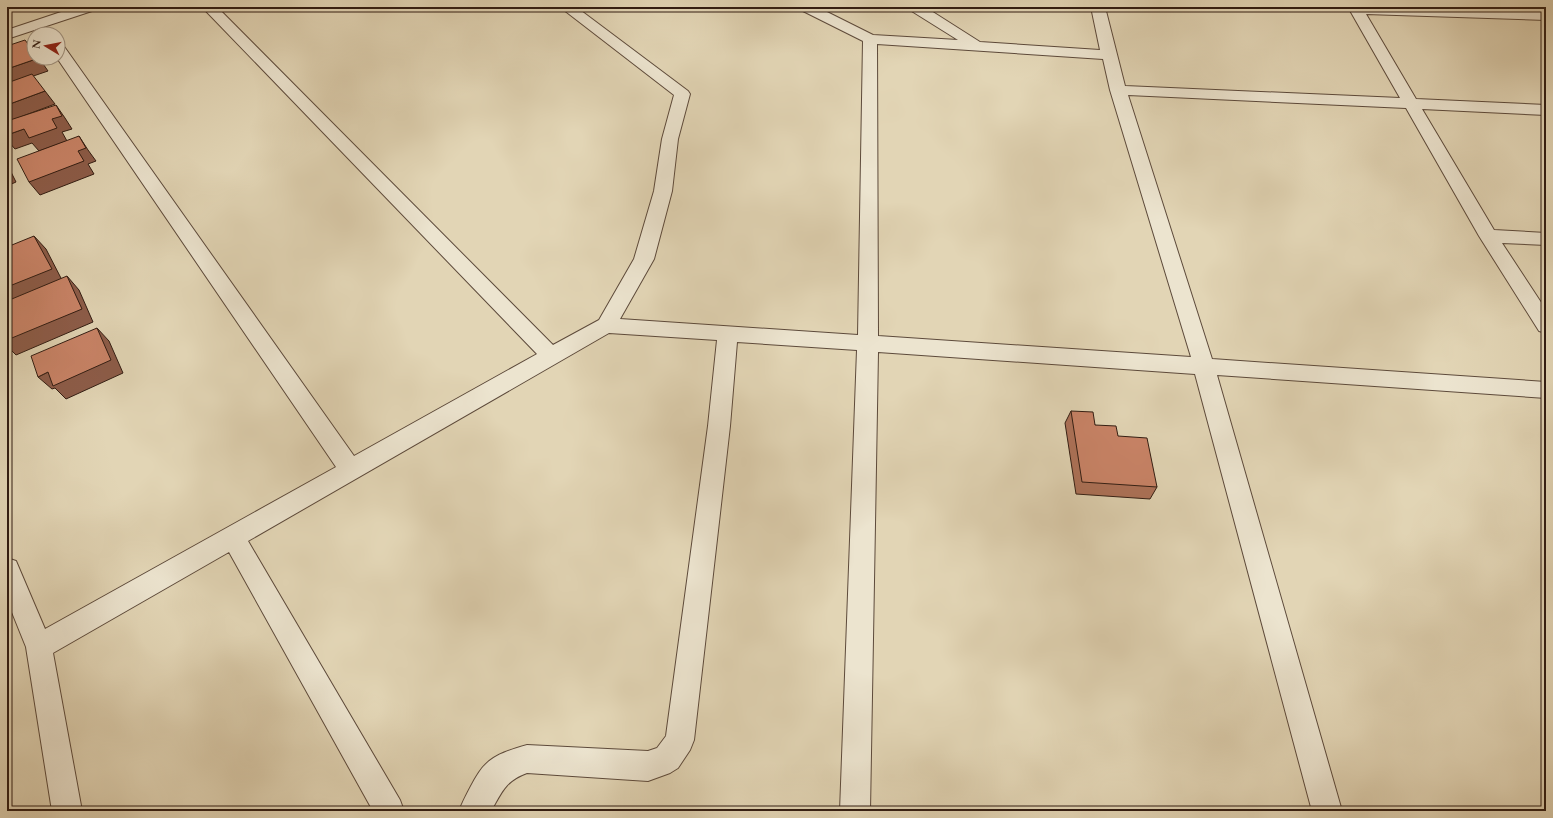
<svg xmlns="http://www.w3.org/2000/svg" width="1553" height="818" viewBox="0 0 1553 818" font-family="'EB Garamond',serif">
<rect width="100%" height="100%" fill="#e2d5b5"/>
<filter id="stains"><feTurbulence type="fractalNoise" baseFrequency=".005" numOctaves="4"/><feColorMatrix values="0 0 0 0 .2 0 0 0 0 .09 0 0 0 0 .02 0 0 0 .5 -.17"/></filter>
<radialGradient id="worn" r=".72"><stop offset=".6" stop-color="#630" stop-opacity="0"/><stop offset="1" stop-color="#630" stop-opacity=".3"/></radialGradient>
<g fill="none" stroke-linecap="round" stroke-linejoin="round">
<g stroke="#5d4a3b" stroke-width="2">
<g id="street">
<path d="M76,7H97L95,10L7,39V30Z"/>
<path d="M202,7H217L553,345L599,320L634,259L654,191L662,139L674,95L560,7H576L688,91L690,94L678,139L672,191L654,259L620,319L858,335L863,41L801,10L799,7H817L873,35L958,40L910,10L908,7H925L980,42L1100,50L1091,7H1105L1125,86L1400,98L1348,7H1417L1546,12V20L1366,14L1416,99L1546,105V115L1422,109L1494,230L1546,233V245L1502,243L1546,310V333L1539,331L1479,236L1406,108L1128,95L1212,359L1546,382V398L1217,375L1342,811H1312L1195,374L878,352L870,811H840L857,350L737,342L730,426L694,740L690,750L678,768L670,773L648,781L527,773C505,781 502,792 491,811H459C463,801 477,772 485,765C495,754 513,749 527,745L648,751L657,748L666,736L708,426L717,340L609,333L248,541L400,800L404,811H373L229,552L53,653L82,811H52L26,647L7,600V558L16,561L45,629L336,467L57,58L58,44L63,45L354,456L537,354ZM877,44L1103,59L1110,90L1191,357L878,336Z"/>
</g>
</g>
<use href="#street" fill="#ece4cf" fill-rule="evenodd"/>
</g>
<path fill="#ae7259" stroke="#311c12" d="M1071,411L1095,425L1118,436L1157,487L1150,499L1076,494L1065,423Z"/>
<g fill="#8d5c49" stroke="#311c12">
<path d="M39,58L48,71L7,85V69Z"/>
<path d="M45,91L55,104L7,122V105Z"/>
<path d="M56,105L65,118L72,129L62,132L67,141L39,151L32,143L15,149L7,140V135L52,119Z"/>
<path d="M79,136L88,150L96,161L88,164L94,174L40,195L29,182L78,151Z"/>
<path d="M7,166L10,170L16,182L7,186Z"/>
<path d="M34,236L46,249L63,282L14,303L7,295V287Z"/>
<path d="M67,276L79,290L93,322L16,355L7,346V340Z"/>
<path d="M97,328L109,341L123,373L66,399L55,388L52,389L38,377L48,372Z"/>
</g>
<g fill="#ca8468" stroke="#311c12">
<path d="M25,40L34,52V58H39L7,69V46Z"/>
<path d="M32,74L45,91L7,105V83Z"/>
<path d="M56,105L62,116L52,119L57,128L29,138L24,129L7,135V121Z"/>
<path d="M79,136L86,148L78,151L84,161L29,182L17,159Z"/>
<path d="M7,168L11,176L7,177Z"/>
<path d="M34,236L52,269L7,287V247Z"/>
<path d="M67,276L82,309L7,340V315L11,313L7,301Z"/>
<path d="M97,328L111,360L53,386L48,372L38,377L31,356Z"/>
<path d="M1071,411L1093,412L1095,425L1116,426L1118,436L1147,438L1157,487L1082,482Z"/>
</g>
<rect width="1553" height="818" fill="none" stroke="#e2d5b5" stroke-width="24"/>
<rect x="8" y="8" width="1537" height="802" fill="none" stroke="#311c12" stroke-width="2"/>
<rect x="12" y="12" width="1529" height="794" fill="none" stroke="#311c12"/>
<g transform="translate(46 46) rotate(280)"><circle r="19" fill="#ece4cf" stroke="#a19483"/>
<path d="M0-3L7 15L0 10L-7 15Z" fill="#8f2418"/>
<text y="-6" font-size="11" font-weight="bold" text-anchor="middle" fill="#311c12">N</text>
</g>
<rect width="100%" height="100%" filter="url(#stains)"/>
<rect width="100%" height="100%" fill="url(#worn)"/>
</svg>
